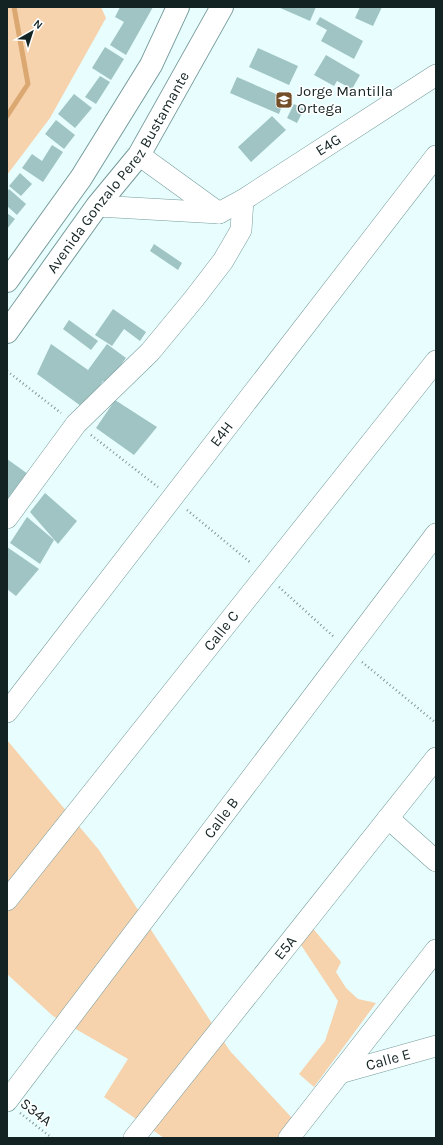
<svg xmlns="http://www.w3.org/2000/svg" width="443" height="1145" viewBox="0 0 443 1145" font-family="Karla,sans-serif">
<rect width="100%" height="100%" fill="#e8fefe"/>
<g fill="#f6d2ad">
<path d="M7,7H101L106,18L50,118L7,175Z"/>
<path d="M7,740L99,850L230,1051L292,1118L278,1138H164L104,1097L128,1059L53,1016L7,974Z"/>
<path d="M310,925L341,962L336,972L346,988L358,999L376,1003L314,1087L299,1074L325,1041L338,1001L299,942Z"/>
</g>
<g fill="none" stroke-linecap="round" stroke-linejoin="round">
<path stroke="#dba872" stroke-width="5" d="M7,116L28,84L14,7"/>
</g>
<g fill="#9fc4c3">
<path d="M120,7H153L126,55L110,45L124,22L115,17Z"/>
<path d="M278,7H316L310,21Z"/>
<path d="M360,7H382L373,26L355,18Z"/>
<path d="M320,17L363,41L354,59L321,41L327,30L316,24Z"/>
<path d="M105,47L124,59L111,80L92,68Z"/>
<path d="M258,48L298,66L289,85L249,67Z"/>
<path d="M326,55L360,75L352,89L337,81L334,86L314,75Z"/>
<path d="M100,76L110,82L96,104L85,97Z"/>
<path d="M237,77L285,98L279,114L230,93Z"/>
<path d="M74,94L92,108L75,128L58,114Z"/>
<path d="M294,104L304,109L297,123L287,118Z"/>
<path d="M272,116L286,130L251,162L238,147Z"/>
<path d="M56,120L75,135L64,149L45,134Z"/>
<path d="M52,145L63,152L43,182L22,168L32,154L42,161Z"/>
<path d="M20,173L32,184L21,196L9,186Z"/>
<path d="M9,189L26,204L17,215L7,206V192Z"/>
<path d="M7,213L15,219L7,229Z"/>
<path d="M154,244L182,263L178,270L150,251Z"/>
<path d="M113,309L146,332L140,341L124,329L112,346L95,335Z"/>
<path d="M69,320L98,341L91,350L63,329Z"/>
<path d="M51,344L88,370L107,344L126,358L107,384L103,381L85,409L37,374Z"/>
<path d="M115,400L157,427L134,455L96,428Z"/>
<path d="M7,459L35,479L7,514Z"/>
<path d="M45,493L77,521L58,544L30,512Z"/>
<path d="M27,517L54,540L40,564L10,543Z"/>
<path d="M7,547L39,569L16,596L7,589Z"/>
</g>
<g fill="none" stroke-linecap="round" stroke-linejoin="round">
<g stroke="#779b9b" stroke-width="22">
<g id="minor">
<path d="M139,155L219,213"/>
<path id="s1" d="M97,206L219,213L243,200L436,75"/>
<path d="M7,518L76,424L150,352L193,300L223,261L241,230L243,200"/>
<path id="s2" d="M7,712L436,156"/>
<path d="M388,818L436,861"/>
<path id="s3" d="M7,900L436,361"/>
<path id="s4" d="M340,1073L436,1046"/>
<path id="s5" d="M7,1101L436,534"/>
<path id="s6" d="M134,1138L436,758"/>
<path d="M289,1138L436,950"/>
</g>
</g>
<g stroke="#779b9b" stroke-width="24">
<g id="major">
<path d="M7,281L81,178L151,65L178,7"/>
<path id="s7" d="M7,332L97,206L139,155L222,7"/>
</g>
</g>
<g stroke="#849696" stroke-width="2.5" stroke-dasharray="1 3" stroke-linecap="butt">
<path d="M7,371L61,413"/>
<path d="M91,435L158,487"/>
<path d="M187,510L251,563"/>
<path d="M279,587L334,637"/>
<path d="M362,662L436,723"/>
<path d="M20,1113L52,1138"/>
</g>
<use href="#minor" stroke="#fff" stroke-width="21"/>
<use href="#major" stroke="#fff" stroke-width="22"/>
</g>
<defs>
<g id="school-square" transform="scale(0.9)"><rect x="-9" y="-9" width="18" height="18" rx="4" fill="#724f28" stroke="#fff"/><path d="M0-5L7-2L0 1L-7-2ZM-4 1L0 2.5L4 1V4Q0 6-4 4Z" fill="#fff"/></g>
</defs>
<g fill-rule="evenodd">
<use href="#school-square" x="284" y="100"/>
</g>
<g text-anchor="middle" dominant-baseline="central" stroke-width="3" stroke-linejoin="round" paint-order="stroke">
<g font-size="15" fill="#132222" stroke="#fff" text-anchor="start">
<text x="297" y="91">Jorge Mantilla<tspan x="297" dy="17">Ortega</tspan></text>
</g>
<g font-size="15" fill="#132222" stroke="#fff">
<text stroke="none"><textPath href="#s1" startOffset="251">E4G</textPath></text>
<text stroke="none"><textPath href="#s7" startOffset="195">Avenida Gonzalo Perez Bustamante</textPath></text>
<text stroke="none"><textPath href="#s2" startOffset="351">E4H</textPath></text>
<text stroke="none"><textPath href="#s3" startOffset="344">Calle C</textPath></text>
<text stroke="none"><textPath href="#s5" startOffset="355">Calle B</textPath></text>
<text stroke="none"><textPath href="#s6" startOffset="243">E5A</textPath></text>
<text stroke="none"><textPath href="#s4" startOffset="50">Calle E</textPath></text>
<text transform="translate(36 1112) rotate(38)">S34A</text>
</g>
</g>
<rect width="443" height="1145" fill="none" stroke="#132222" stroke-width="16"/>
<g transform="translate(32 32) rotate(39)" stroke="#ffffff" stroke-width="3" paint-order="stroke">
<path d="M0-3L7 15L0 10L-7 15Z" fill="#132222"/>
<text y="-6" font-size="11" font-weight="bold" text-anchor="middle" fill="#132222">N</text>
</g>
</svg>
